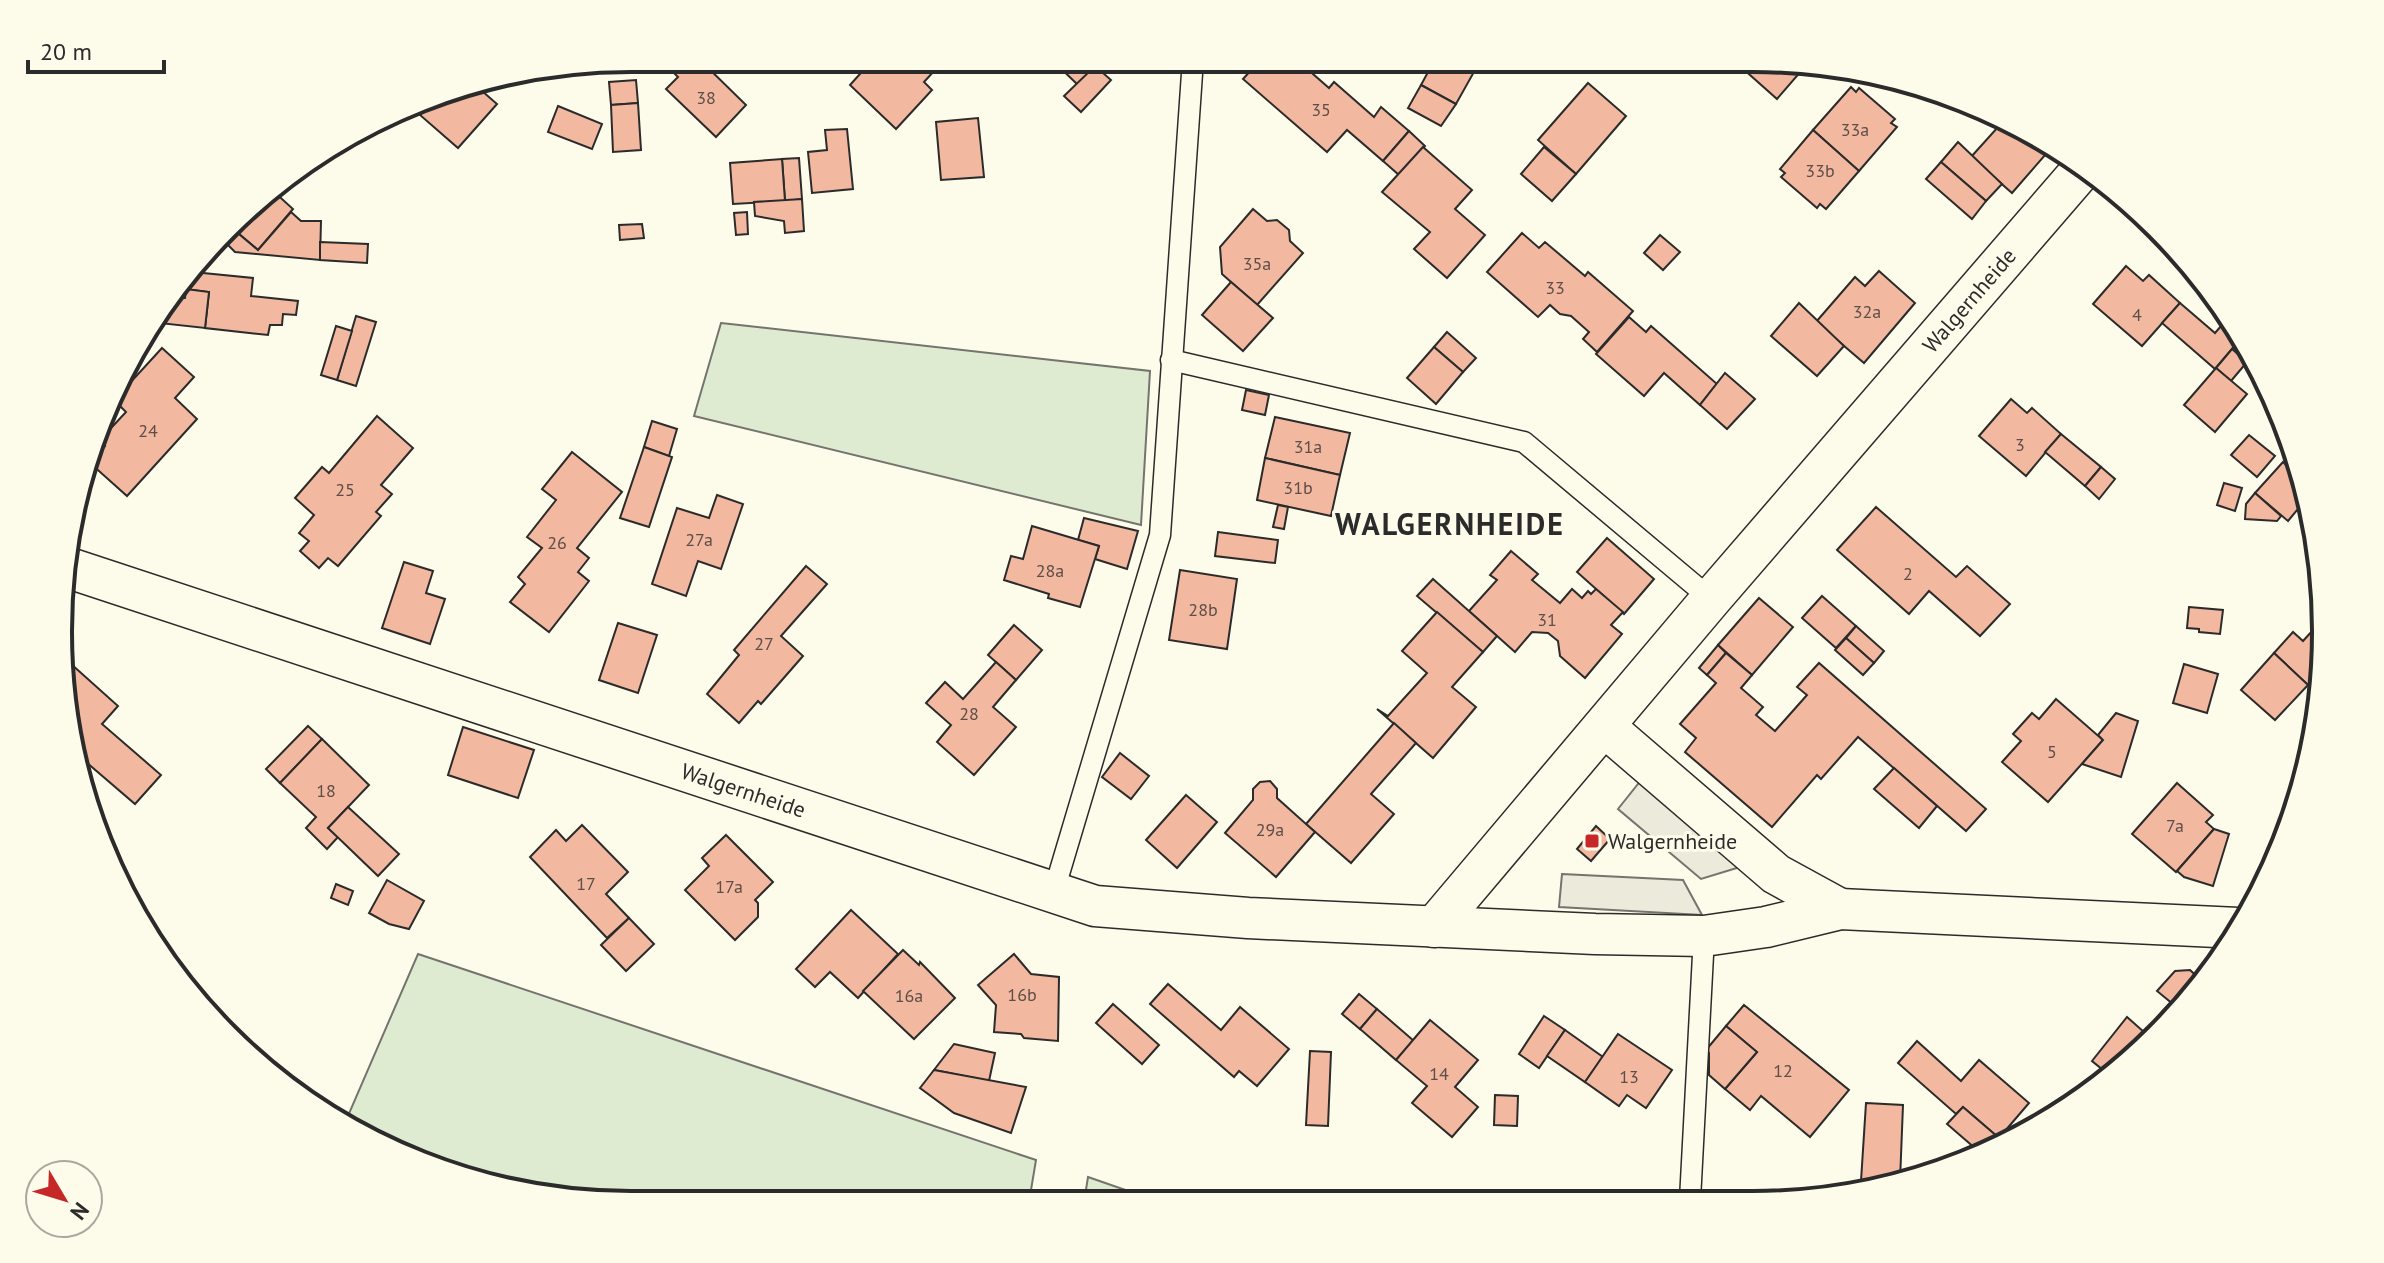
<svg xmlns="http://www.w3.org/2000/svg" width="2384" height="1263" viewBox="0 0 2384 1263" font-family="'PT Sans',sans-serif">
<rect width="100%" height="100%" fill="#fdfbea"/>
<g fill="#deebd1" stroke="#74746e" stroke-width="2">
<path d="M721,323L1150,371L1141,525L694,416Z"/>
<path d="M418,954L1036,1160L1029,1202L594,1204L484,1186L377,1146L344,1125Z"/>
<path d="M1088,1177L1160,1202H1084Z"/>
</g>
<g fill="#eceadb" stroke="#74746e" stroke-width="2">
<path d="M1642,779L1740,867L1701,879L1618,809Z"/>
<path d="M1562,874L1683,880L1702,915L1559,907Z"/>
</g>
<g fill="#f2b8a0" stroke="#2b2b2b" stroke-width="2">
<path d="M659,58H698L746,105L716,137L666,89L678,77Z"/>
<path d="M862,58H946L924,82L932,90L896,129L850,85L869,64Z"/>
<path d="M1050,58H1089L1096,65L1078,85Z"/>
<path d="M1261,59H1316L1320,62L1313,74L1329,88L1334,82L1374,117L1381,107L1409,131L1383,161L1347,130L1327,152L1243,79Z"/>
<path d="M1435,59H1472L1479,63L1456,104L1421,85Z"/>
<path d="M1732,59H1790L1809,62L1777,99Z"/>
<path d="M1095,66L1111,80L1081,112L1064,96Z"/>
<path d="M636,80L638,103L611,105L609,82Z"/>
<path d="M1588,83L1626,116L1576,174L1538,140Z"/>
<path d="M474,84L497,104L458,148L420,115L438,93L447,89Z"/>
<path d="M1421,85L1456,104L1441,126L1408,108Z"/>
<path d="M1851,87L1856,92L1859,88L1895,119L1891,123L1897,127L1859,171L1813,130Z"/>
<path d="M638,103L641,150L613,152L611,105Z"/>
<path d="M558,106L602,124L592,149L548,132Z"/>
<path d="M2007,117L2053,146L2012,193L1971,157Z"/>
<path d="M978,118L984,177L941,180L936,122Z"/>
<path d="M847,129L853,189L812,193L808,152L827,150L825,130Z"/>
<path d="M1813,130L1859,171L1826,209L1820,204L1817,208L1781,177L1785,173L1780,169Z"/>
<path d="M1409,131L1425,146L1399,175L1383,161Z"/>
<path d="M1958,142L2002,184L1986,201L1941,162Z"/>
<path d="M1423,147L1472,190L1455,209L1485,235L1447,278L1414,249L1430,232L1382,192Z"/>
<path d="M1544,147L1576,174L1552,201L1521,174Z"/>
<path d="M799,158L802,199L785,201L782,159Z"/>
<path d="M782,159L785,201L733,204L730,163Z"/>
<path d="M1941,162L1986,201L1972,219L1926,179Z"/>
<path d="M271,189L293,209L258,250L233,229Z"/>
<path d="M802,199L804,231L785,233L784,221L755,216L754,202Z"/>
<path d="M1253,209L1267,221L1277,220L1289,230L1290,241L1303,253L1257,305L1222,274L1220,247Z"/>
<path d="M291,212L301,221H321L320,260L235,252L223,240L233,229L258,250Z"/>
<path d="M747,212L748,234L736,235L734,213Z"/>
<path d="M642,224L644,238L620,240L619,225Z"/>
<path d="M1522,233L1539,248L1545,242L1585,276L1588,272L1633,311L1597,352L1583,339L1589,332L1571,316L1560,314L1550,305L1538,317L1487,272Z"/>
<path d="M1660,235L1680,252L1663,270L1644,253Z"/>
<path d="M320,242L368,244L367,263L320,260Z"/>
<path d="M2126,266L2143,281L2149,275L2180,303L2142,346L2093,304Z"/>
<path d="M1879,271L1915,303L1864,363L1816,322L1855,277L1865,286Z"/>
<path d="M193,272L253,278L251,296L298,301L296,315L283,314L282,325H270L268,335L205,328L209,292L186,289L185,298L170,297Z"/>
<path d="M1231,282L1273,318L1243,351L1202,315Z"/>
<path d="M186,289L209,292L205,328L150,322L154,313L170,297L185,298Z"/>
<path d="M1799,303L1844,346L1817,376L1771,336Z"/>
<path d="M2180,303L2215,333L2228,318L2243,336L2215,369L2162,323Z"/>
<path d="M356,316L376,322L356,386L337,380Z"/>
<path d="M1629,317L1646,332L1651,326L1717,384L1700,405L1664,373L1644,396L1596,354Z"/>
<path d="M336,326L352,331L337,380L321,375Z"/>
<path d="M1447,332L1476,358L1463,372L1434,347Z"/>
<path d="M1434,347L1463,372L1436,404L1407,378Z"/>
<path d="M162,348L194,377L175,398L197,419L127,496L90,463L105,446L99,441L126,412L115,401L117,397Z"/>
<path d="M2232,349L2247,362L2231,381L2216,368Z"/>
<path d="M2216,368L2247,394L2215,432L2184,405Z"/>
<path d="M1725,373L1755,399L1727,429L1700,405Z"/>
<path d="M1246,390L1269,395L1265,415L1242,410Z"/>
<path d="M2011,399L2027,413L2032,408L2061,434L2026,476L1979,436Z"/>
<path d="M377,416L413,448L381,485L392,494L376,512L381,516L338,566L328,558L319,568L300,551L309,541L299,533L314,515L295,498L322,467L329,473Z"/>
<path d="M1275,417L1350,433L1340,475L1265,458Z"/>
<path d="M652,421L677,429L669,456L644,447Z"/>
<path d="M2061,434L2101,467L2085,486L2045,452Z"/>
<path d="M2249,435L2275,456L2257,477L2231,455Z"/>
<path d="M644,447L672,457L649,527L620,518Z"/>
<path d="M572,452L622,492L577,548L589,558L578,572L589,581L549,632L510,602L525,584L518,577L542,548L527,537L556,500L542,489Z"/>
<path d="M1265,458L1340,475L1331,516L1257,500Z"/>
<path d="M2283,462L2304,482L2307,498L2288,521L2255,493Z"/>
<path d="M2299,462L2304,482L2291,472Z"/>
<path d="M2101,467L2115,479L2099,499L2085,486Z"/>
<path d="M2224,483L2242,488L2235,511L2217,505Z"/>
<path d="M2255,493L2281,516L2277,521L2245,519L2246,504Z"/>
<path d="M717,495L743,504L721,569L698,561L686,596L652,584L677,508L709,518Z"/>
<path d="M1278,505L1288,507L1284,529L1273,527Z"/>
<path d="M1876,507L1956,577L1967,566L2010,604L1980,636L1929,591L1909,614L1837,550Z"/>
<path d="M1084,518L1138,531L1127,569L1095,559L1099,546L1078,540Z"/>
<path d="M1032,526L1099,546L1080,607L1048,598L1049,594L1004,580L1011,556L1023,559Z"/>
<path d="M1218,532L1278,540L1275,563L1215,556Z"/>
<path d="M1607,538L1654,579L1624,614L1577,572Z"/>
<path d="M1511,551L1538,574L1532,580L1560,603L1572,589L1582,598L1588,591L1591,594L1596,589L1623,612L1611,625L1622,634L1585,678L1560,656L1558,641L1548,633L1532,632L1515,652L1469,611L1497,580L1490,575Z"/>
<path d="M404,562L433,571L426,593L445,599L430,644L382,628Z"/>
<path d="M806,566L827,584L781,636L803,656L761,704L758,701L739,723L707,694L739,655L734,650Z"/>
<path d="M1180,570L1237,579L1227,649L1169,640Z"/>
<path d="M1433,579L1497,636L1483,652L1417,596Z"/>
<path d="M1822,596L1856,626L1836,648L1802,618Z"/>
<path d="M1759,598L1793,627L1752,675L1718,645Z"/>
<path d="M2189,607L2223,610L2220,634L2199,632V629L2187,628Z"/>
<path d="M1437,612L1483,652L1452,687L1476,707L1433,758L1377,709L1388,716L1427,673L1402,651Z"/>
<path d="M2323,619L2325,666L2308,685L2274,653L2293,632L2303,641Z"/>
<path d="M618,623L657,635L638,693L599,680Z"/>
<path d="M1014,625L1042,650L1016,680L988,655Z"/>
<path d="M1856,626L1884,651L1874,663L1846,638Z"/>
<path d="M1846,638L1874,663L1863,675L1835,650Z"/>
<path d="M1718,645L1726,653L1707,675L1699,668Z"/>
<path d="M1726,653L1752,675L1741,688L1763,707L1756,715L1775,731L1807,695L1797,687L1819,663L1986,809L1966,831L1858,737L1821,779L1817,775L1772,827L1685,752L1696,738L1680,724L1716,683L1707,675Z"/>
<path d="M2274,653L2308,685L2275,720L2241,690Z"/>
<path d="M61,655L118,706L102,724L161,775L135,804L79,756L59,669Z"/>
<path d="M996,662L1016,680L993,707L1016,727L974,775L937,742L951,725L926,703L945,682L963,699Z"/>
<path d="M2184,664L2218,674L2207,713L2173,703Z"/>
<path d="M2056,699L2103,740L2048,802L2002,762L2021,741L2013,734L2032,713L2039,719Z"/>
<path d="M2116,713L2138,721L2121,777L2082,764L2103,740L2098,735Z"/>
<path d="M1394,723L1416,743L1371,794L1394,814L1351,863L1306,824Z"/>
<path d="M308,726L322,739L280,783L266,769Z"/>
<path d="M463,727L534,750L518,798L448,775Z"/>
<path d="M322,739L369,785L328,828L338,837L327,849L306,828L316,817L280,783Z"/>
<path d="M1120,753L1149,776L1131,799L1102,777Z"/>
<path d="M1894,768L1937,806L1919,828L1874,789Z"/>
<path d="M1270,781L1277,789V798L1315,832L1276,877L1225,833L1253,800V789L1260,782Z"/>
<path d="M2177,783L2213,815L2206,822L2214,829L2176,872L2132,834Z"/>
<path d="M1186,795L1217,822L1177,868L1146,840Z"/>
<path d="M348,807L399,854L378,876L328,828Z"/>
<path d="M582,825L628,872L606,894L629,918L607,938L530,857L556,830L566,841Z"/>
<path d="M1596,826L1610,839L1591,861L1577,849Z"/>
<path d="M2214,829L2229,834L2213,886L2184,877L2177,871Z"/>
<path d="M726,835L773,882L755,900L758,903V917L735,940L685,890L709,866L702,858Z"/>
<path d="M387,880L424,901L409,929L389,924L369,913Z"/>
<path d="M336,884L353,891L348,905L331,898Z"/>
<path d="M851,910L898,954L858,998L830,972L815,987L796,969Z"/>
<path d="M629,918L654,944L626,971L601,945Z"/>
<path d="M903,950L919,965L920,962L955,998L914,1039L863,991Z"/>
<path d="M1014,954L1031,974L1059,977L1058,1041L1024,1038L1021,1034L994,1032L996,1005L978,985Z"/>
<path d="M2190,970L2202,981L2179,1009L2157,991L2175,971Z"/>
<path d="M2204,979L2184,1009L2127,1063L2122,1058L2171,1002L2179,1009Z"/>
<path d="M1168,984L1221,1030L1240,1007L1289,1049L1257,1086L1239,1071L1234,1077L1150,1004Z"/>
<path d="M1359,994L1377,1009L1360,1029L1342,1014Z"/>
<path d="M1113,1004L1159,1045L1142,1064L1096,1023Z"/>
<path d="M1744,1005L1849,1090L1810,1137L1761,1096L1750,1110L1725,1089L1757,1052L1726,1026Z"/>
<path d="M1377,1009L1414,1041L1396,1060L1360,1029Z"/>
<path d="M1544,1016L1565,1030L1539,1068L1519,1054Z"/>
<path d="M2127,1017L2144,1032L2108,1074L2092,1061Z"/>
<path d="M1430,1020L1478,1060L1455,1087L1478,1107L1452,1137L1412,1103L1427,1086L1396,1060Z"/>
<path d="M1726,1026L1757,1052L1725,1089L1709,1075V1053L1706,1050Z"/>
<path d="M1565,1030L1603,1057L1585,1082L1547,1056Z"/>
<path d="M1618,1034L1672,1070L1646,1108L1627,1095L1619,1106L1585,1082Z"/>
<path d="M1917,1041L1961,1081L1979,1060L2029,1103L1999,1138L1963,1107L1956,1114L1898,1063Z"/>
<path d="M954,1044L995,1053L989,1081L934,1070Z"/>
<path d="M1310,1051L1331,1052L1328,1126L1306,1125Z"/>
<path d="M2122,1058L2127,1063L2111,1077L2108,1074Z"/>
<path d="M934,1070L1026,1087L1011,1133L954,1113L920,1088Z"/>
<path d="M1495,1095L1518,1096L1517,1126L1494,1125Z"/>
<path d="M1866,1103L1903,1105L1900,1181H1861Z"/>
<path d="M1963,1107L1999,1138L1983,1155L1947,1124Z"/>
</g>
<g fill="none" stroke-linecap="round" stroke-linejoin="round">
<g stroke="#2b2b2b" stroke-width="23">
<g id="service">
<path d="M1171,360L1524,442L1711,599"/>
<path d="M1053,894L1160,535L1193,59"/>
<path d="M1690,1200L1704,936"/>
</g>
</g>
<g stroke="#2b2b2b" stroke-width="43">
<g id="minor">
<path id="s1" d="M69,568L1095,906L1248,918L1595,934L1704,936L1766,927L1840,909L2238,928"/>
<path d="M1605,727L1776,874L1840,909"/>
<path id="s2" d="M1434,927L1711,599L2085,166"/>
</g>
</g>
<use href="#service" stroke="#fdfbea" stroke-width="20"/>
<use href="#minor" stroke="#fdfbea" stroke-width="40"/>
</g>
<rect fill="#c62828" stroke="#fdfbea" stroke-width="3" x="1584" y="833" width="16" height="16" rx="4"/>
<g text-anchor="middle" dominant-baseline="central" stroke-width="6" stroke-linejoin="round" paint-order="stroke">
<g font-size="18" fill="#5d4e48">
<text x="706" y="97">38</text>
<text x="1321" y="109">35</text>
<text x="1855" y="129">33a</text>
<text x="1820" y="170">33b</text>
<text x="1257" y="263">35a</text>
<text x="1555" y="287">33</text>
<text x="1867" y="311">32a</text>
<text x="2137" y="314">4</text>
<text x="148" y="430">24</text>
<text x="2020" y="444">3</text>
<text x="1308" y="446">31a</text>
<text x="1298" y="487">31b</text>
<text x="345" y="489">25</text>
<text x="699" y="539">27a</text>
<text x="557" y="542">26</text>
<text x="1050" y="570">28a</text>
<text x="1908" y="573">2</text>
<text x="1203" y="609">28b</text>
<text x="1547" y="619">31</text>
<text x="764" y="643">27</text>
<text x="969" y="713">28</text>
<text x="2052" y="751">5</text>
<text x="326" y="790">18</text>
<text x="2175" y="825">7a</text>
<text x="1270" y="829">29a</text>
<text x="586" y="883">17</text>
<text x="729" y="886">17a</text>
<text x="1022" y="994">16b</text>
<text x="909" y="995">16a</text>
<text x="1783" y="1070">12</text>
<text x="1439" y="1073">14</text>
<text x="1629" y="1076">13</text>
</g>
<g font-size="22" fill="#2b2b2b" stroke="#fdfbea">
<text stroke="none"><textPath href="#s2" startOffset="824">Walgernheide</textPath></text>
<text stroke="none"><textPath href="#s1" startOffset="710">Walgernheide</textPath></text>
</g>
<g font-size="22" fill="#2b2b2b" stroke="#fdfbea" text-anchor="start">
<text x="1608" y="841">Walgernheide</text>
</g>
<g font-size="30" font-weight="bold" letter-spacing="2" fill="#2b2b2b" stroke="#fdfbea">
<text x="1450" y="523">WALGERNHEIDE</text>
</g>
</g>
<path d="M0 0H2384V1263H0ZM631 72H1753A559 559 0 0 1 2312 631V632A559 559 0 0 1 1753 1191H631A559 559 0 0 1 72 632V631A559 559 0 0 1 631 72Z" fill="#fdfbea" fill-rule="evenodd"/>
<path fill="none" stroke="#2b2b2b" stroke-width="4" d="M631 72H1753A559 559 0 0 1 2312 631V632A559 559 0 0 1 1753 1191H631A559 559 0 0 1 72 632V631A559 559 0 0 1 631 72Z"/>
<g transform="translate(64 1199) rotate(128)"><circle r="38" fill="#fdfbea" stroke="#a9a89e" stroke-width="2"/>
<path d="M0-6L14 30L0 20L-14 30Z" fill="#c62828"/>
<text y="-12" font-size="22" font-weight="bold" text-anchor="middle" fill="#2b2b2b">N</text>
</g>
<path d="M28 60v12h136v-12" fill="none" stroke="#2b2b2b" stroke-width="4"/>
<text x="40" y="60" font-size="24" fill="#2b2b2b" stroke="#fdfbea" stroke-width="6" paint-order="stroke">20 m</text>
</svg>
